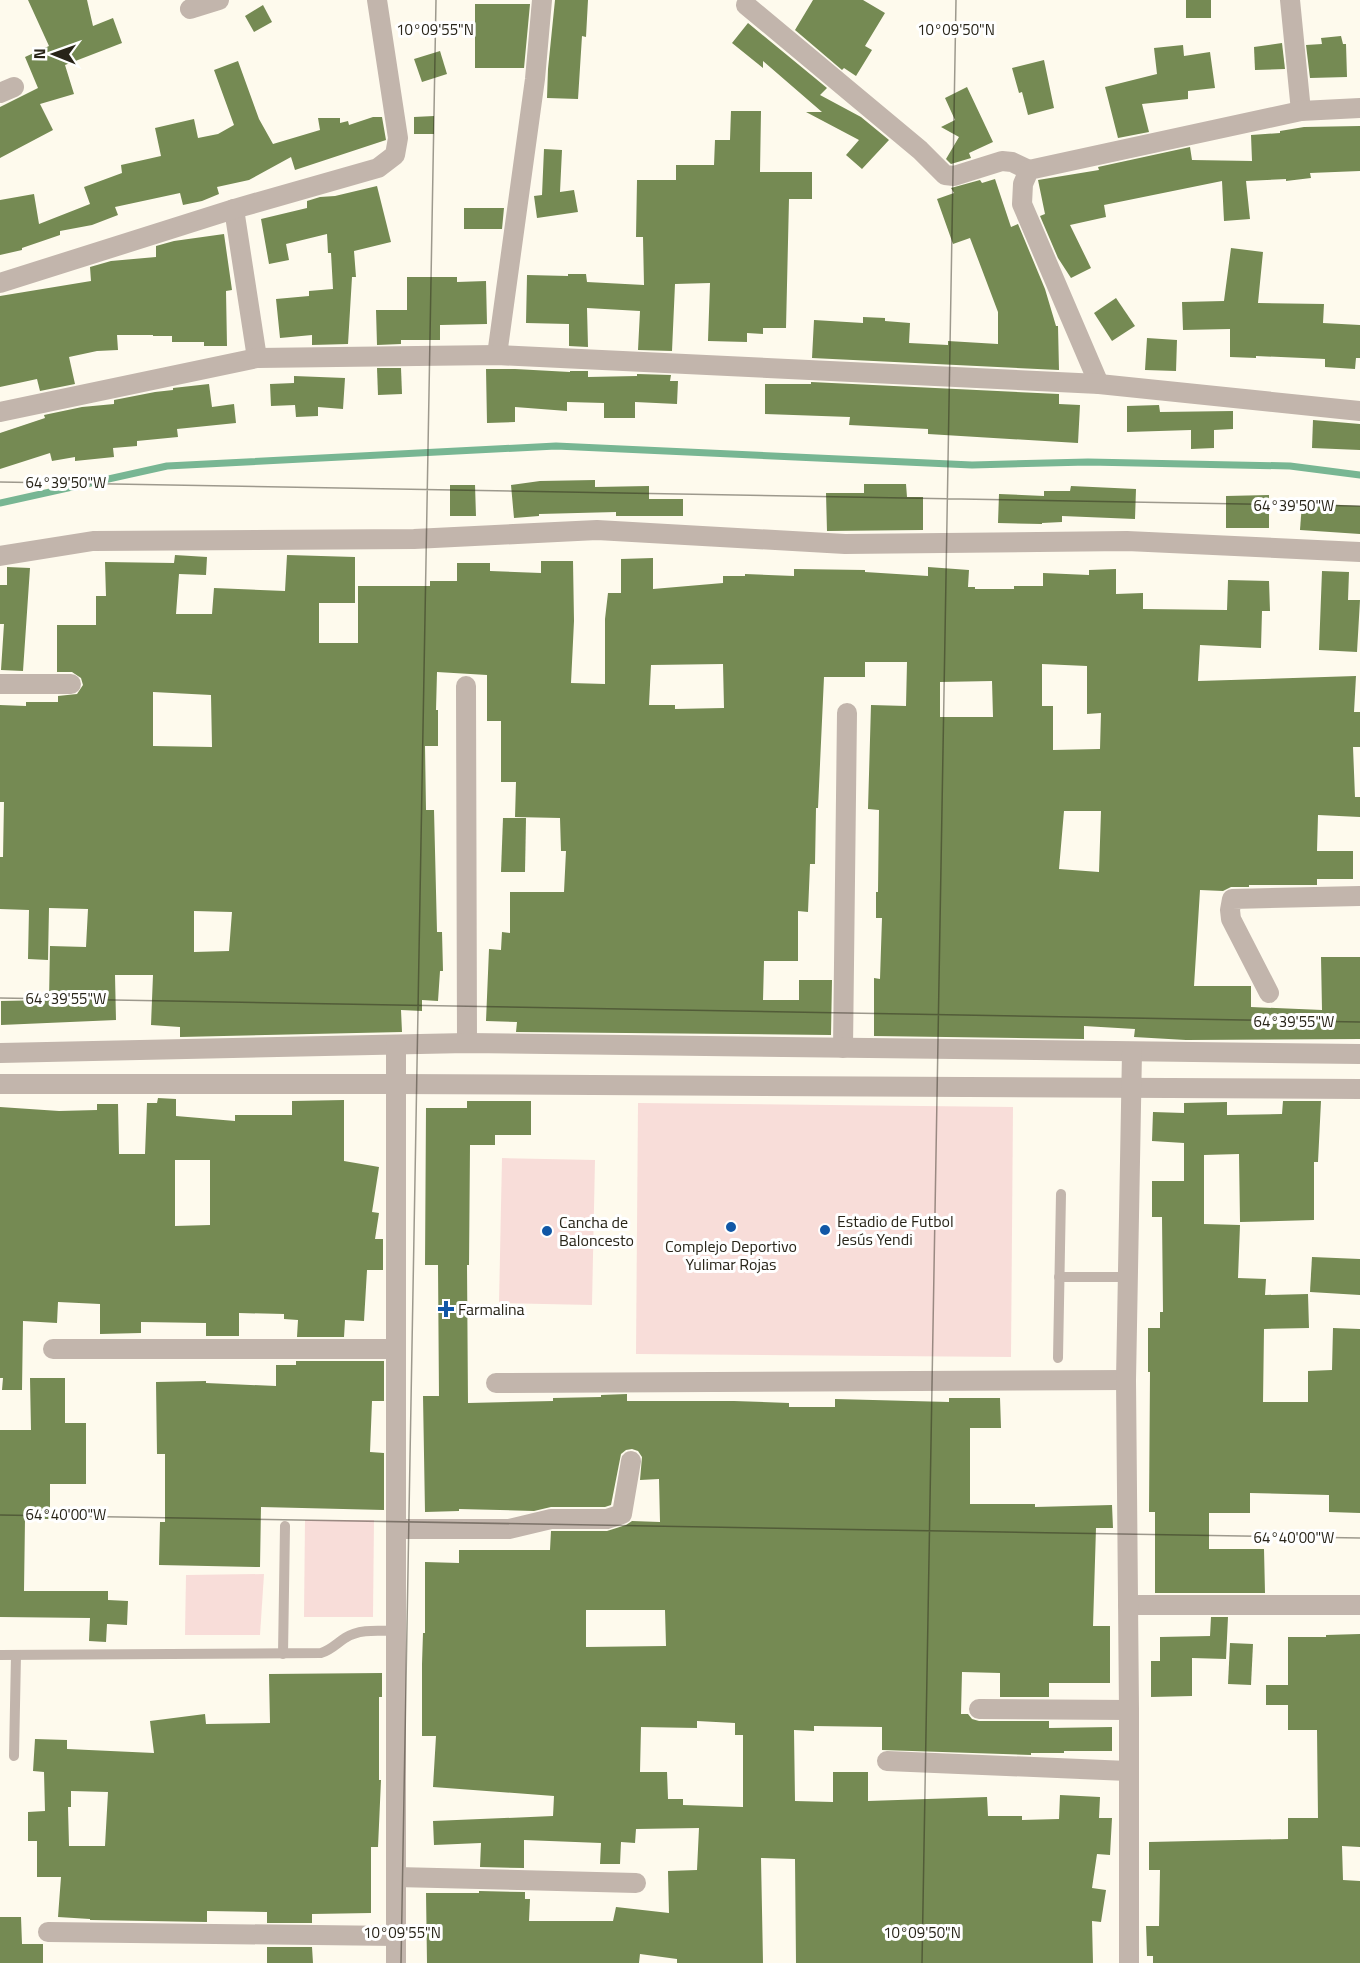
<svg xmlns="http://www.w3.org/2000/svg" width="1360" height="1963" viewBox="0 0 1360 1963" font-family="'Titillium Web',sans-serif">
<rect width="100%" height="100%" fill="#fefaed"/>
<g fill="#f8ddd9">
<path d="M638,1103L1013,1107L1011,1357L636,1354Z"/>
<path d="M502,1158L595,1160L592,1305L499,1303Z"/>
<path d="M305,1520H374L373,1617H304Z"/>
<path d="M264,1574L260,1635H185L186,1575Z"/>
</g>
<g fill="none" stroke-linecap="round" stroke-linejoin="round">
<path stroke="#78b693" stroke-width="7" d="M0,503L167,466L556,446L972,465L1088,462L1290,466L1360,475"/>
</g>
<g fill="#758a53" fill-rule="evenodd">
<path d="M28,0H87L93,26L113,18L122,43L65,65L74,94L40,104L53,130L0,158V107L38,88L25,57L49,46Z"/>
<path d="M555,0H588L586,37L582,36L578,99L547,98L548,69Z"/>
<path d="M813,0H863L885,13L865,46L872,50L856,76L844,68L842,70L795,30Z"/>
<rect x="1186" y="0" width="25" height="18"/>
<path d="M475,4H530L524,68H475Z"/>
<path d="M263,5L272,22L254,32L245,16Z"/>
<path d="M748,23L827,88L820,95L861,117L889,140L862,169L846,155L859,140L806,112H822L763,61V68L732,43Z"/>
<path d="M1341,36L1343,44H1346L1347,77L1310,78L1306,45L1322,44L1321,38Z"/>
<path d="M1282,43L1285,69L1255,70L1254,47Z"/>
<path d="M1183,45L1184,56L1210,52L1215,88L1188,91V99L1142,104L1149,132L1118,138L1105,87L1157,74L1154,48Z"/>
<path d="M440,51L447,74L422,82L414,59Z"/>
<path d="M1044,60L1054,108L1028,115L1022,92L1019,93L1012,68Z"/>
<path d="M238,61L259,119L273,144L320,130L318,118H340V123L348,121L349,125L373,117H382L386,140L295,170L291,157L249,180L217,187L219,194L202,201L183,205L180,193L115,207L118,215L92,225L60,231V235L22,248V250L0,255V200L34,194L39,224L90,204L84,187L122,173L121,165L161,156L155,128L194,119L198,138L218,134L234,125L214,70Z"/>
<path d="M967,87L993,142L969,153L971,158L951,164L946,159L959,137L941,127L955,120L945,98Z"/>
<path d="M731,111H761L760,172H812V199H789L786,328H763V334L747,333V342L708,341L710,283L675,284L672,351L638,350L640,311L587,308L588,347L569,346V324L526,323L527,275L568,276V274H586L587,282L644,285L643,237H636L637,180H676V165H714L715,140H730Z"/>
<path d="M434,116V134H414V117Z"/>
<path d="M1360,126V171L1310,173L1311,178L1286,181V179L1246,181L1250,219L1224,221L1222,181L1104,205L1106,217L1070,225L1091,268L1071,278L1058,258L1040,216L1045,214L1038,180L1099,170L1098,167L1190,147L1192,160L1252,161L1251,135L1280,133V131L1304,127Z"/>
<path d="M544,149L562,150L560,192L574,190L578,212L537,218L534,196L542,195Z"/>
<path d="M995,179L1011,227L1018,224L1045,289L1056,326H1058L1059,370L812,358L814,320L863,323V317L885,318V321L910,323L909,343L948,345V341L998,344V312L970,238L953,244L937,199L954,193L951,188L980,180L982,183Z"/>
<path d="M377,186L391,242L354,251L356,277H352L348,344L312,345V335L280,338L276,299L309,296V291L333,289L331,253H328L327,234L286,244L289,260L269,264L261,219L307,208V201L320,197L335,196Z"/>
<path d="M464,208H504L502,229H464Z"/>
<path d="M224,234L232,290L226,291L227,346H204V342H172V336H153V335H117L118,350L97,351L69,357L75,384L40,391L37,379L0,387V296L91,281L90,267L111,261L156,257V246L174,241Z"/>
<path d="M1231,248L1263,252L1258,303L1324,304L1323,323L1360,325V358H1356L1355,369L1325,367V359L1256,356V358L1230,357V329L1183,330L1182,302L1224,301Z"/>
<path d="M407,277H457V282L486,281L487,324L440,325V340H401V344L377,345L376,310H407Z"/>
<path d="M1116,298L1135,326L1112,341L1094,313Z"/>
<path d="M1147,338L1177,340L1176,371L1145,370Z"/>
<path d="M377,368H401L402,394L378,395Z"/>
<path d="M486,369H515L570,372V371H588V377L637,376V374L671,375L670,381H678L677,404L635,402V418H604V403L567,402V411L515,407V422L487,423Z"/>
<path d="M294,376L345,378L343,409L318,407V416L296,417L295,405L271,406L270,384L294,383Z"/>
<path d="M811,382L1059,394V404L1080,405L1078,443L928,434V429L849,425L850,417L765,414V384H811Z"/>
<path d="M209,384L212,407L234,404L236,423L177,429L178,437L137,441V446L113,448L114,457L75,461V457L52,461L50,453L0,469V433L45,418L44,415L82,407L114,404V400L155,392L173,390V388Z"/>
<path d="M1159,405L1160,412L1233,411V429L1214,430V448L1191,449V430L1127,432V406Z"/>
<path d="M1313,420L1360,424V450L1312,448Z"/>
<path d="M595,480V487L649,486V499H683V516H616V512L539,514V516L514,518L511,485L540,481Z"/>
<path d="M864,484H906L907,497H923V530L827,531L826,493H864Z"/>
<path d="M450,485H475L476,516H450Z"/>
<path d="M1071,486L1136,489L1135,519L1062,516V522L1042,523V524L998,523L999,494L1044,496V491H1070Z"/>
<path d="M1269,495V528H1226V496Z"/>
<path d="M1302,503L1360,506V534L1300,530Z"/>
<path d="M175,555L207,557L206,575L179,574L176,614H212L214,588L285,591L287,555L355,557V603H319V643H358V586H430V581H457V563H490V571L541,573V561H573L574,621L571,683L605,684V619L608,593H621V559L653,558V589L723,583V576H745V574L794,576V569L865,570V572L928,576V567L969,570L968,587H975V589H1014V586H1043V573L1089,575V570L1116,569V594L1143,593V609L1227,610L1228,580L1269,581L1270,611H1262L1261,648L1200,645L1198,681L1356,676L1354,712H1360V747H1353L1355,797H1360V817L1318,815L1317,851H1353V879H1317V885H1249V887H1231L1223,891L1200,890L1194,986H1251V1007L1322,1010L1321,957H1360V1039L1186,1040L1134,1037L1135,1029L1084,1026V1039L874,1036V978L880,979L882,918H876V892H878L879,810L868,809L871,705L906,706L907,662H865V677H824L818,808H816L815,864H810L808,912L798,911V961H764L763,1000H799V980H832L831,1035L516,1032L517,1022L486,1021L489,949L501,950L502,932L510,933V892H564L566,851H561L560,818L515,817L516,782H501V721H487V675L437,672L436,710H438V746H425L426,810H434L437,932H442L443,971H440L438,1001L422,1000V1011L401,1010L402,1032L180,1037V1027L151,1025L153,975H115L116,1020L1,1025V1001L49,1000L50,946L86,947L88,909L49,908L48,960L28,959L29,910L0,909V857H3L4,802H0V705L26,706V702H58V696L77,694L83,685L81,678L72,672H57V625H96V596H106L105,562L174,563ZM723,664L724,708L675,709V705H649L651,665ZM1042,664L1087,666V714L1101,713L1100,749L1053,750V706H1042ZM992,681L993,717H940V682ZM153,692L211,695L212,747L153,746ZM1064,811H1101L1099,872L1059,869ZM194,911L232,912L229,951L194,952Z"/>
<path d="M7,567L30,568L23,671L1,670L4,624H0V585H7Z"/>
<path d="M1322,571L1349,572L1348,600H1360L1357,652L1319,650Z"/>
<path d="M503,818H526L525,872H501Z"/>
<path d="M158,1098L176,1099V1116L235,1121V1115H292V1101L344,1100V1161L379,1167L372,1212L379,1213L375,1239H383V1270H367L364,1321L345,1320L344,1337H297L298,1320L284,1319V1314L239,1313V1336H206V1323L141,1322V1333L100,1334V1304L58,1302L57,1323L23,1321L22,1390H2L3,1378H0V1107L59,1111L97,1110V1104H118L119,1154H145L147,1103H157ZM175,1160H210V1225L175,1226Z"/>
<path d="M467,1101H531V1135H495V1145H470L469,1265H467L468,1403L553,1401V1398L601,1397V1395L627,1394V1401H734L789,1403V1407H835V1399L949,1402V1398H1000L1001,1428H970V1504H1035V1507L1112,1505L1113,1528H1096L1093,1626H1110V1683H1049V1697H1000V1673L962,1672L961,1714H968L972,1719L979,1721H1049V1728L1112,1727V1751H1064V1753H1031V1755L882,1750V1727L814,1726V1731L794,1730L795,1801L833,1802V1772H868V1801L987,1797L988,1816H1022V1820L1059,1819L1060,1795L1100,1797L1099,1818H1112L1110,1855L1097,1854L1092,1888L1106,1890L1101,1922L1092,1921L1093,1963H796L795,1859L761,1858L763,1963H677V1959L640,1954L639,1963H427L426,1893H479V1891L525,1892V1899H530L529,1921H613L616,1907L669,1913L668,1871L697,1870L699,1828L636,1829L635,1843L621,1842L620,1864H600L601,1843L524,1840V1868L480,1867L481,1843L434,1845L433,1821L553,1816L554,1796L433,1787L436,1736H422V1664L423,1633H425V1562L459,1563V1550H550L551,1531H607L626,1525L632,1521L660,1522L659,1479L640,1480L642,1457L638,1451L632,1449L626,1450L621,1454L611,1505L605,1507H551L534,1511L459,1509V1511L425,1512L423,1396H439L438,1265H425L426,1108H467ZM586,1610H665L666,1646L586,1647ZM697,1721L735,1723V1735H743V1807L683,1805V1799H668L667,1772H640L641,1727L697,1728Z"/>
<path d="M1283,1101H1321L1318,1162H1314V1220L1240,1222L1239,1154L1204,1155V1224L1240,1225L1238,1278L1266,1279L1265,1295L1308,1294L1309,1328L1264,1329L1263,1402H1308V1371L1332,1370L1333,1328L1360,1329V1513L1329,1512V1495L1250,1493V1513H1209V1549H1264L1265,1593H1155V1512H1149L1150,1372H1148V1328H1160V1312H1163L1162,1217H1152V1181H1184V1143L1152,1141L1153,1112L1184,1113V1103L1227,1102V1115L1282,1114Z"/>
<path d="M1312,1257L1360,1259V1295L1310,1292Z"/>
<path d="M296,1361H384V1401H372L370,1452L384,1453V1510L261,1507L260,1567L159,1565L160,1522H165V1454H157L156,1382L206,1381V1383L276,1386V1365H296Z"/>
<path d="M30,1378H65V1423H86V1484H50V1519H25L24,1591H108V1600L128,1601L127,1625L107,1624L106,1642L89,1641L90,1618L0,1617V1430H31Z"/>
<path d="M1211,1617H1228L1226,1659L1192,1658V1696L1151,1697V1661H1160V1637L1210,1636Z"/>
<path d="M1360,1634V1847L1342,1846L1343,1880L1360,1881V1963H1153V1956H1147L1146,1926H1159L1160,1870H1149V1842L1288,1839V1818H1318L1317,1730H1288V1705H1266V1685H1288V1637H1326V1635Z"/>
<path d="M1230,1643L1253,1644L1251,1685L1228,1684Z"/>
<path d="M382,1673V1697H379V1780H381L378,1847H371V1913L312,1914V1923H267V1912L207,1911V1922L90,1920V1919L58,1917L61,1877H37V1841H28V1812L45,1811L44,1772L33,1771L35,1739L67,1740V1749L154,1753L150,1721L205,1714L206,1724L270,1723L269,1674ZM71,1791L108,1792L105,1846H69L68,1807H71Z"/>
<path d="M0,1917H21L22,1944H43V1963H0Z"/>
<path d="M267,1947H312L313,1963H267Z"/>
</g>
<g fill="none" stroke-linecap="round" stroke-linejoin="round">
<g stroke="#c2b5ac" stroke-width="10">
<path d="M1059,1277H1128"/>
<path d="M1058,1358L1061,1194"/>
<path d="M283,1654L285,1526"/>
<path d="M0,1655L321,1653C331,1650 337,1643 345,1638C360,1628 380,1631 397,1631"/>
<path d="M14,1756L16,1655"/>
</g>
<g stroke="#c2b5ac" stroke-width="20">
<path d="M1290,0L1301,111"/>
<path d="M746,5L920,150L945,175L954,176L1002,161L1012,162L1029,170"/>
<path d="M190,9L219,0"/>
<path d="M0,93L14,87"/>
<path d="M234,209L257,358"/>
<path d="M0,283L234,209L378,168L395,155L398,138L377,0"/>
<path d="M497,355L535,79L542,0"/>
<path d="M1099,384L1022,204L1023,184L1029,170L1301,111L1360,108"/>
<path d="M0,412L257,358L497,355L1099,384L1360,411"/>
<path d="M0,556L93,541L414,539L597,530L845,544L1127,541L1360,552"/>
<path d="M0,684H71"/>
<path d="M466,686L467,1043"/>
<path d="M1269,993L1231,919L1230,910L1232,899L1360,896"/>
<path d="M843,1048L847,713"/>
<path d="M0,1053L467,1043L1360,1054"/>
<path d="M0,1084H396L1360,1089"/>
<path d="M53,1349H395"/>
<path d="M496,1383L1126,1380"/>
<path d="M396,1529H509L551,1519H607L622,1514L631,1461"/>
<path d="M1128,1605H1360"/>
<path d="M979,1709L1129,1710"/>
<path d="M887,1761L1128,1771"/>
<path d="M396,1877L636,1883"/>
<path d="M48,1932L396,1936"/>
<path d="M396,1963V1045"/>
<path d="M1129,1963V1710L1126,1380L1132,1052"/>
</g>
</g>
<path fill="none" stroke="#282418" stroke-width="1.5" stroke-opacity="0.45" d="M0,482L1360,506M0,998L1360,1022M0,1515L1360,1538M401,1963L436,0M922,1963L956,0"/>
<g fill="#1157a6" stroke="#fff" stroke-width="2">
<circle cx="731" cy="1227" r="6"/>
<circle cx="825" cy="1230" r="6"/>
<circle cx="547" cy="1231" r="6"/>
<path d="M443 1300h6v6h6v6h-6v6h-6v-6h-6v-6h6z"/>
</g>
<g text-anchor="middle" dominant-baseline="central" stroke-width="6" stroke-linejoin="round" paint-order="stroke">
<g font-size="16" fill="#282418" stroke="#fff" text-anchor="start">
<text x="837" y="1221">Estadio de Futbol<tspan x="837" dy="18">Jesús Yendi</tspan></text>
<text x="559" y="1222">Cancha de<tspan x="559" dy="18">Baloncesto</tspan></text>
<text x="731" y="1246" text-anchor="middle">Complejo Deportivo<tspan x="731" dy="18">Yulimar Rojas</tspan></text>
<text x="458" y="1309">Farmalina</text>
</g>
</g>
<g font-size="15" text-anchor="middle" fill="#282418" stroke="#fff" stroke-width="6" stroke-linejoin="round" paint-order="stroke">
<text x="435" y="35">10°09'55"N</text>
<text x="956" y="35">10°09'50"N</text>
<text x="66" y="488">64°39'50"W</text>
<text x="1294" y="511">64°39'50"W</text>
<text x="66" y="1004">64°39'55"W</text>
<text x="1294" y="1027">64°39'55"W</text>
<text x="66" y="1520">64°40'00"W</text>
<text x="1294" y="1543">64°40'00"W</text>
<text x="402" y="1938">10°09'55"N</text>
<text x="922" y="1938">10°09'50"N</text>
</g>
<g transform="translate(54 54) rotate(271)" stroke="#ffffff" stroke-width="4.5" paint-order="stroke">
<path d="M0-4.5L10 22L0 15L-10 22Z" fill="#282418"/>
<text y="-9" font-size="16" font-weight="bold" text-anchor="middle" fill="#282418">N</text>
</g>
</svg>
